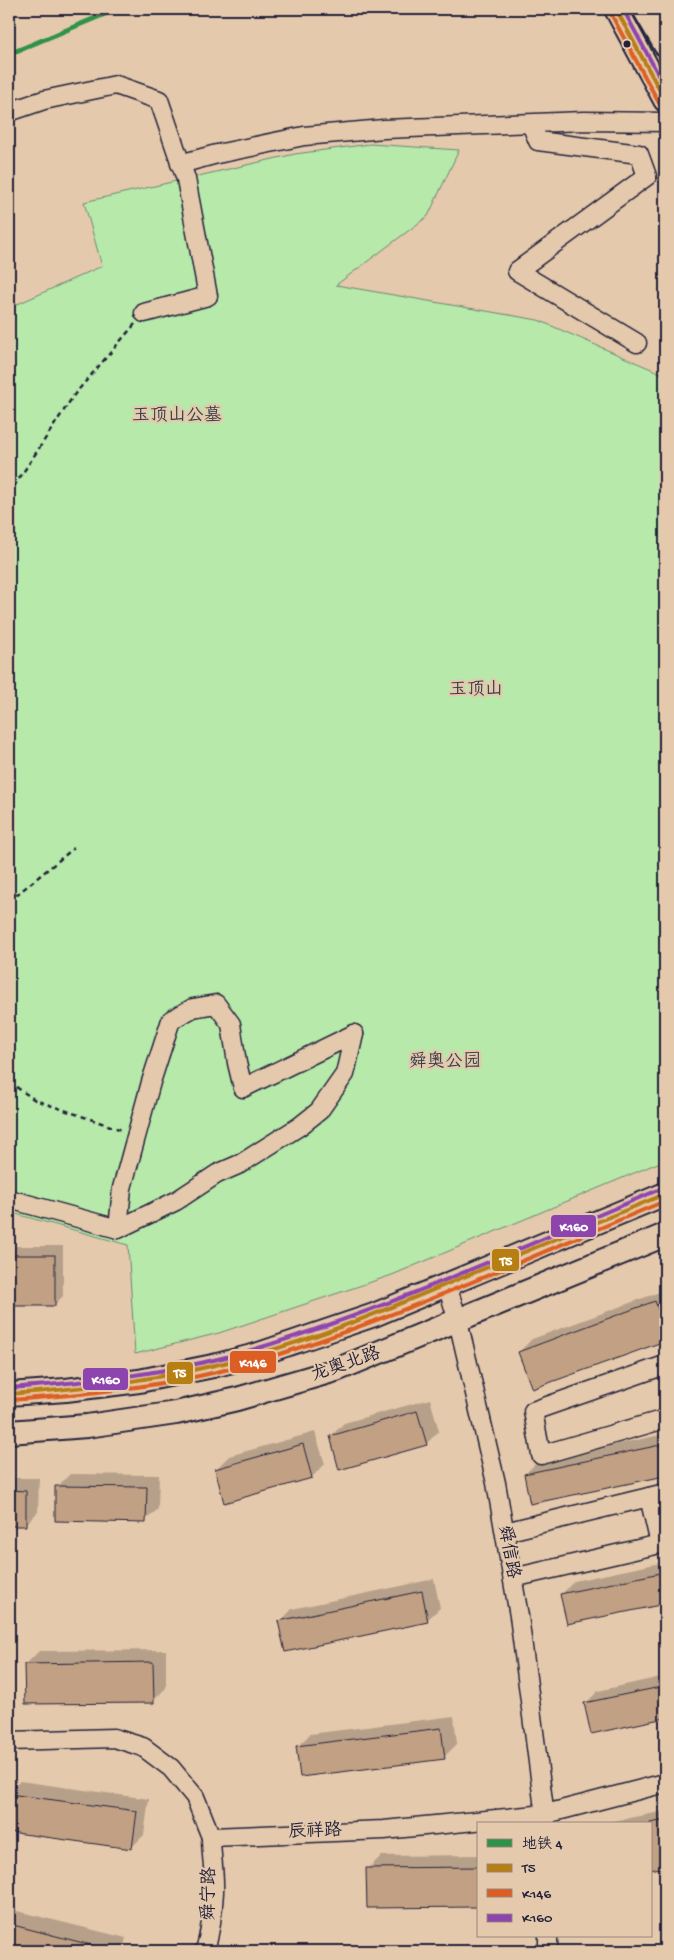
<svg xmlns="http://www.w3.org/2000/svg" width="674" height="1960" viewBox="0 0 674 1960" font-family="'Gochi Hand','LXGW WenKai TC',sans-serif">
<rect width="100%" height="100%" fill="#e5c9ac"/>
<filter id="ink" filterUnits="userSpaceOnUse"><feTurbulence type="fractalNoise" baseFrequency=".02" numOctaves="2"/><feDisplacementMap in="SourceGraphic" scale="10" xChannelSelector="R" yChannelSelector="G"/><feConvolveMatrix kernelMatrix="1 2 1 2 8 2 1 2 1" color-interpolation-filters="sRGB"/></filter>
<g filter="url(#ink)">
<path fill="#b6e9aa" stroke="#6c8672" d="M370,144L459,150L428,216L336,285L538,320L665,375V1160L392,1275L219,1333L135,1354L128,1245L9,1212V308L102,266L84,202L295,154Z"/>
<g fill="#0003">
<path d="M9,1246H63V1296L54,1305H9Z"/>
<path d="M665,1290V1340L533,1388L519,1352L532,1339Z"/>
<path d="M430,1399L439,1431L426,1444L331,1436L344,1423Z"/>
<path d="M315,1432L325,1464L312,1477L216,1469L229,1456Z"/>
<path d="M665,1434V1474L531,1503L525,1474L538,1461Z"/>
<path d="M70,1474L159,1475L158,1509L145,1521L57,1487Z"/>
<path d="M9,1478H39L38,1512L25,1525H9Z"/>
<path d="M665,1562V1602L568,1623L562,1594L574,1581Z"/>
<path d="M434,1579L440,1608L427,1620L280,1622L292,1609Z"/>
<path d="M166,1650V1688L153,1701L26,1664L39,1651Z"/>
<path d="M665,1676V1717L591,1732L585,1704L598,1691Z"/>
<path d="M454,1716L457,1744L444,1757L297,1747L310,1734Z"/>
<path d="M20,1781L149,1799L144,1835L131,1848L9,1831V1792Z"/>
<path d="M665,1811V1866L650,1869V1824H598Z"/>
<path d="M478,1855V1906L368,1869L381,1856Z"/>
<path d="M9,1909L126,1938L123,1951H9Z"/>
</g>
<g fill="#c2a083" stroke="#22223b">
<rect x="9" y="1255" width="46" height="51"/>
<path d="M655,1301L665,1328V1341L532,1389L518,1352Z"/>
<path d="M417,1411L427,1445L339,1470L330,1436Z"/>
<path d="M303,1444L312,1478L224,1503L215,1469Z"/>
<path d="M665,1444V1476L530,1504L524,1474Z"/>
<path d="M55,1486L147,1487L146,1523L55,1521Z"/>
<path d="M9,1490L26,1491V1526H9Z"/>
<path d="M665,1572V1604L567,1624L560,1594Z"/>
<path d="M422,1591L428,1622L285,1652L278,1621Z"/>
<path d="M153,1662L154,1703L25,1704L24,1664Z"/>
<path d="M665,1686V1718L591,1734L584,1703Z"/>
<path d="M441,1728L445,1759L300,1777L296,1746Z"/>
<path d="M9,1794L137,1811L132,1849L9,1832Z"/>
<path d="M665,1820V1867L650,1870V1823Z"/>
<path d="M478,1867V1907L367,1908L366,1868Z"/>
<path d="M9,1924L99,1947V1951H9Z"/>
</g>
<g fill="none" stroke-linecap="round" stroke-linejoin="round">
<g stroke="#22223b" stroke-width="21">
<g id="minor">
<path d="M9,112L44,100L116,85L159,100L186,179L208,296L144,313"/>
<path d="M531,124L538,141L639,154L647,176L517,271L637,343"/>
<path d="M180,164L217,154L304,136L384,129L584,121L665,122"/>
<path d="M9,1199L118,1229L176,1201L217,1174L240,1164L300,1126L319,1111L345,1074L354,1034"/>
<path d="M118,1229L122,1188L151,1082L171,1020L193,1008L216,1004L231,1024L237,1063L243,1088L354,1034"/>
<path d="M447,1285L458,1321L496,1483L519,1616L546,1824"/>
<path d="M665,1365L533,1411L541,1455L665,1419"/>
<path d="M649,1497L665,1493"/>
<path d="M505,1532L649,1497L660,1544L513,1578"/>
<path d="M9,1741L114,1738L143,1747L171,1768L195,1797L211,1837L384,1830L546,1814L665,1783"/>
<path d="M548,1936V1951"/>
<path d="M205,1951C210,1933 213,1912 214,1892C215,1874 211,1855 211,1837"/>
</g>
</g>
<g stroke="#22223b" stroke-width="26">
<g id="major">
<path d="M616,9L665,100"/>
<path d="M644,9L665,45"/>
<path d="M9,1394L66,1390L139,1381L213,1366L256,1355L374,1315L665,1194"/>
<path d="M9,1432L87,1426L176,1413L237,1399L336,1370L665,1235"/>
</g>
</g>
<g stroke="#22223b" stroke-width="2.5" stroke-dasharray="5 4" stroke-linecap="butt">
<path d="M9,494L74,395L135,324"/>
<path d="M9,901L74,848"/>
<path d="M9,1082L35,1100L122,1130"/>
</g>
<use href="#minor" stroke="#e5c9ac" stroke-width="18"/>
<use href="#major" stroke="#e5c9ac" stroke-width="22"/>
<g stroke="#e5c9ac" stroke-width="8">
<g id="bus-1">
<path d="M616,9L665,100"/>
<path d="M9,1394C92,1388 174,1378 254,1355C325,1336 392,1307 459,1279C528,1251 596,1222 665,1194"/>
</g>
</g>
<g stroke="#e5c9ac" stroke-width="8">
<g id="bus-2">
<path d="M610,12L659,103"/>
<path d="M9,1400C93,1394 178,1385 258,1361C398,1318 531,1256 665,1201"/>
</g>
</g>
<g stroke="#e5c9ac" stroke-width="8">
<g id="bus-3">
<path d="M623,9L665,87"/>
<path d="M9,1388C91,1382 175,1373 255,1349C394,1307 528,1244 663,1188"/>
</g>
</g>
<use href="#bus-1" stroke="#b77e12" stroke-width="4"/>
<use href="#bus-2" stroke="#dd5e24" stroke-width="4"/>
<use href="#bus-3" stroke="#8e44ad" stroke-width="4"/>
<g stroke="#e5c9ac" stroke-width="9">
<path id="metro-1" d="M9,54L117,9"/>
</g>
<use href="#metro-1" stroke="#2f9248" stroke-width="5"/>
</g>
</g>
<circle fill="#22223b" stroke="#e5c9ac" stroke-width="2" cx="627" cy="44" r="4.5"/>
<g text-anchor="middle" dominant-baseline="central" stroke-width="4.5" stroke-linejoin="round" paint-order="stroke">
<g font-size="18" fill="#38404c" stroke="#e5c9ac">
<text x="177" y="416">玉顶山公墓</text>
<text x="476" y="690">玉顶山</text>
<text x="445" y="1062">舜奥公园</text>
</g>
<g font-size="18" fill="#22223b" stroke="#e5c9ac">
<text transform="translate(346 1365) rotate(-19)">龙奥北路</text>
<text transform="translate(508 1552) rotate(80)">舜信路</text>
<text transform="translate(315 1832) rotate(-2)">辰祥路</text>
<text transform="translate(210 1894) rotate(-89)">舜宁路</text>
</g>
</g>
<g stroke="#e5c9ac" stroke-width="2">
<rect x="550" y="1214" width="47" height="24" rx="5" fill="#8e44ad"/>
<rect x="491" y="1248" width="29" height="24" rx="5" fill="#b77e12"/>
<rect x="229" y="1350" width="48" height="24" rx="5" fill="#dd5e24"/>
<rect x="166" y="1361" width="28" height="24" rx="5" fill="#b77e12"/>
<rect x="82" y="1367" width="47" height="24" rx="5" fill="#8e44ad"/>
</g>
<g font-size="14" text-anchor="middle" font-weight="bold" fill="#fff">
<text x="574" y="1231">K160</text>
<text x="506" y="1265">T5</text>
<text x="253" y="1367">K146</text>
<text x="180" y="1377">T5</text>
<text x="106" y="1384">K160</text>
</g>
<rect width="674" height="1960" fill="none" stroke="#e5c9ac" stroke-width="30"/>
<rect x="15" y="15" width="644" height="1930" fill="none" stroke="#22223b" stroke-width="2" filter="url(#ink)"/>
<rect x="477" y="1822" width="175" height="115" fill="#e5c9ac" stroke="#97867f"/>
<rect x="487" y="1839" width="25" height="8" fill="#2f9248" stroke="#97867f"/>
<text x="522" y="1848" font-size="15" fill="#22223b">地铁 4</text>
<rect x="487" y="1864" width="25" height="8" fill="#b77e12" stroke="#97867f"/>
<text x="522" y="1872" font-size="15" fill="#22223b">T5</text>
<rect x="487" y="1889" width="25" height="8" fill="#dd5e24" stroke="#97867f"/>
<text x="522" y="1898" font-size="15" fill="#22223b">K146</text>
<rect x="487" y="1914" width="25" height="8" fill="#8e44ad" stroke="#97867f"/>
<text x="522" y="1922" font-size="15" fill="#22223b">K160</text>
</svg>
